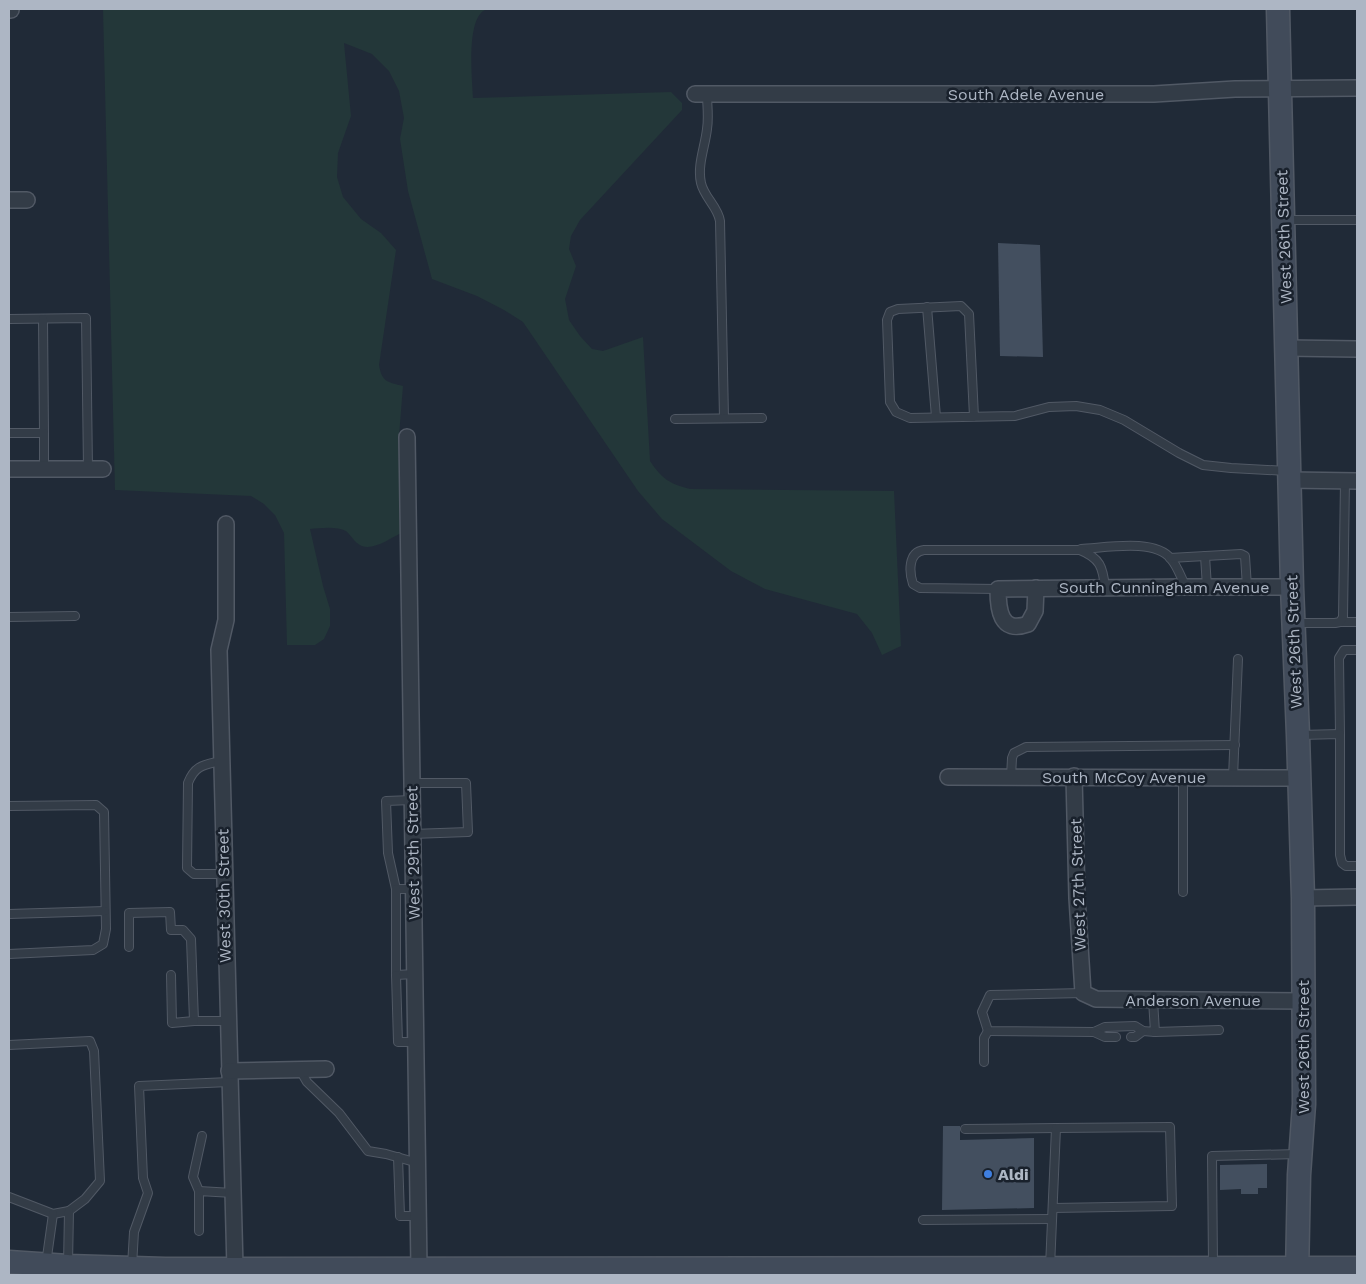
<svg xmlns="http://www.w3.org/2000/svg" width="1366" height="1284" viewBox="0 0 1366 1284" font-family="'Work Sans',sans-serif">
<rect width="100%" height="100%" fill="#202a37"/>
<path fill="#233739" d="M103,9H487C485,10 482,11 481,13C467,28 472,78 473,98L671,92L682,103V110L580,220L571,236L569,249L576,266L565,299L569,320L580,336L592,349L603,351L643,337L650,461C662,479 670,484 690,489L894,491L901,646L882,655L872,633L857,614L765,589L731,571L662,519L638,491L523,322L504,310L477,296L432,279L408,191L400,139L404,118L399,91L389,71L372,54L344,43L351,116L338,153L337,177L343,197L361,219L381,233L396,250L379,365C382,382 387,382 403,386L399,436L401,533C389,539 369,554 357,543C353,540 350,534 346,531C337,526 320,528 310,529L323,586L330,609V626L324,639L315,645H287L284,533L275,515L264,504L251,496L115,490Z"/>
<g fill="#434f5f">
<path d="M998,243L1040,245L1043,357L1000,356Z"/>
<path d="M943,1126H960V1140L1034,1138V1208L942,1210Z"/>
<path d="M1267,1164V1188H1258V1194H1241V1189L1220,1190V1165Z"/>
</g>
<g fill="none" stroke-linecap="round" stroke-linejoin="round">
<g stroke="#515965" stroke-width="10">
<g id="lane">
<path d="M707,94C707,105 709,117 707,129C705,147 697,165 701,183C704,197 718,207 720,221L724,418"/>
<path d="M1286,220H1357"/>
<path d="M927,307L936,417"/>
<path d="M9,319L86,318L88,469"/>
<path d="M43,319L44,433"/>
<path d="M974,417L969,314L961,306L898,309L890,312L887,320L890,402L896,412L910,418L1015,416L1049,407L1076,406L1100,410L1124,420L1179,453L1203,465L1231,468L1287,471"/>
<path d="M675,419L762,418"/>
<path d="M9,433H44V469"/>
<path d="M1081,549C1105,548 1155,538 1171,559C1178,567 1181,578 1186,587"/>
<path d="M1205,556L1207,587"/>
<path d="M1170,558L1241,554L1245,556L1247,587"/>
<path d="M998,589L920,588L913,584C909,572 908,552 924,550H1080C1100,558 1103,567 1105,588"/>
<path d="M9,617L75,616"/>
<path d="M1340,622H1357"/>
<path d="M1294,623H1335L1340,622L1343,617L1345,481"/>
<path d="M1340,734L1339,658L1344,650H1357"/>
<path d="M1300,735L1340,734V855L1342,863L1346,866H1357"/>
<path d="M221,761C204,765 195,765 188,783L187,868L194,874H224"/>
<path d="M1011,777L1012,758L1014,753L1026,747L1235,745"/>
<path d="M1233,777L1238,659"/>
<path d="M412,783H466L468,832L412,834"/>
<path d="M412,800L386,801L388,853L396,889H413"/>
<path d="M9,806L96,805L104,812L106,929L103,944L93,950L9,954"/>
<path d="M396,889V975L415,974"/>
<path d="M1183,892V777"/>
<path d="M9,914L105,911"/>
<path d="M129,947V913L170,912L171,930H183L191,939L194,1021H227"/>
<path d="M171,975L172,1023L194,1021"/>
<path d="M396,975L398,1042H416"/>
<path d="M1083,993L990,995L982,1012L988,1031L1094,1032L1105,1027L1135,1026L1143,1031L1155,1032L1153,1000"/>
<path d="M1094,1032L1105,1037H1116"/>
<path d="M1155,1032L1219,1030"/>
<path d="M1131,1037H1135L1143,1031"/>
<path d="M9,1045L90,1041L94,1051L100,1181L85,1199L69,1211L53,1214L9,1197"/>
<path d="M984,1062V1038L988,1031"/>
<path d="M300,1070L307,1082L339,1113L368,1151L386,1154L418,1163"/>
<path d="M965,1129L1056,1128"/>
<path d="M398,1157L400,1216H418"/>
<path d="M199,1191L193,1177L202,1136"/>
<path d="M923,1220L1052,1219"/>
<path d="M199,1231V1191L233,1193"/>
<path d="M46,1264L53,1214"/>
<path d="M68,1264L69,1211"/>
<path d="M1213,1265L1212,1156L1298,1154"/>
<path d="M132,1266L134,1232L148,1193L143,1178L139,1086L229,1082"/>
<path d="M1050,1267L1056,1128L1170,1127L1172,1206L1053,1208"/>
</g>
</g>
<g stroke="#515965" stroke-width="18">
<g id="street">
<path d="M9,10H11"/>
<path d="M695,94H1154L1235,89L1357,88"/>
<path d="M9,200H27"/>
<path d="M1287,348L1357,349"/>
<path d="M407,437L419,1268"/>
<path d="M9,469H103"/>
<path d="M1289,480L1357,481"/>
<path d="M226,524V620L219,650L235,1268"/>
<path d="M1036,588L1035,611L1028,624C1000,634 998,609 998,589L1186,587H1292"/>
<path d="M1074,776L1077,898L1083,993L1096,999L1304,1001"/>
<path d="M948,777L1299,778"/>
<path d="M1303,898L1357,897"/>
<path d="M229,1071L326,1069"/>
</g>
</g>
<g stroke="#515965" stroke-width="25">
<g id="secondary">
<path d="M1278,9L1292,587L1298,735L1303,898L1304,1104L1299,1175L1297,1275"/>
<path d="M9,1262L68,1266L165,1269L1357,1268"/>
</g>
</g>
<use href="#lane" stroke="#333c47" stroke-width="8"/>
<use href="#street" stroke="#333c47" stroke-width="15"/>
<use href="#secondary" stroke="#414b5a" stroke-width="22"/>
</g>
<circle fill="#3f7fe0" stroke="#19212c" stroke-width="2" cx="988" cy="1174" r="5"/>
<g text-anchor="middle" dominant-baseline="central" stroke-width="5" stroke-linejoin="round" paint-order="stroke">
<g font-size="16" fill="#adb6c4" stroke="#19212c">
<text x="1026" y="94">South Adele Avenue</text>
<text transform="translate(1284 237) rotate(-92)">West 26th Street</text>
<text x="1164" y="587">South Cunningham Avenue</text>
<text transform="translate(1294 642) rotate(-92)">West 26th Street</text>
<text x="1124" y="777">South McCoy Avenue</text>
<text transform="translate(413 853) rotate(-91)">West 29th Street</text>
<text transform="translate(1078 885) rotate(-92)">West 27th Street</text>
<text transform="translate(224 896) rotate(-91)">West 30th Street</text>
<text x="1193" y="1000">Anderson Avenue</text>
<text transform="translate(1303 1047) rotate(-90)">West 26th Street</text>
</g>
<g font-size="16" font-weight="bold" fill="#adb6c4" stroke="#19212c" text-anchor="start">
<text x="998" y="1174">Aldi</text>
</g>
</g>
<rect width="1366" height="1284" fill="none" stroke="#adb6c4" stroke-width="20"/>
</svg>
